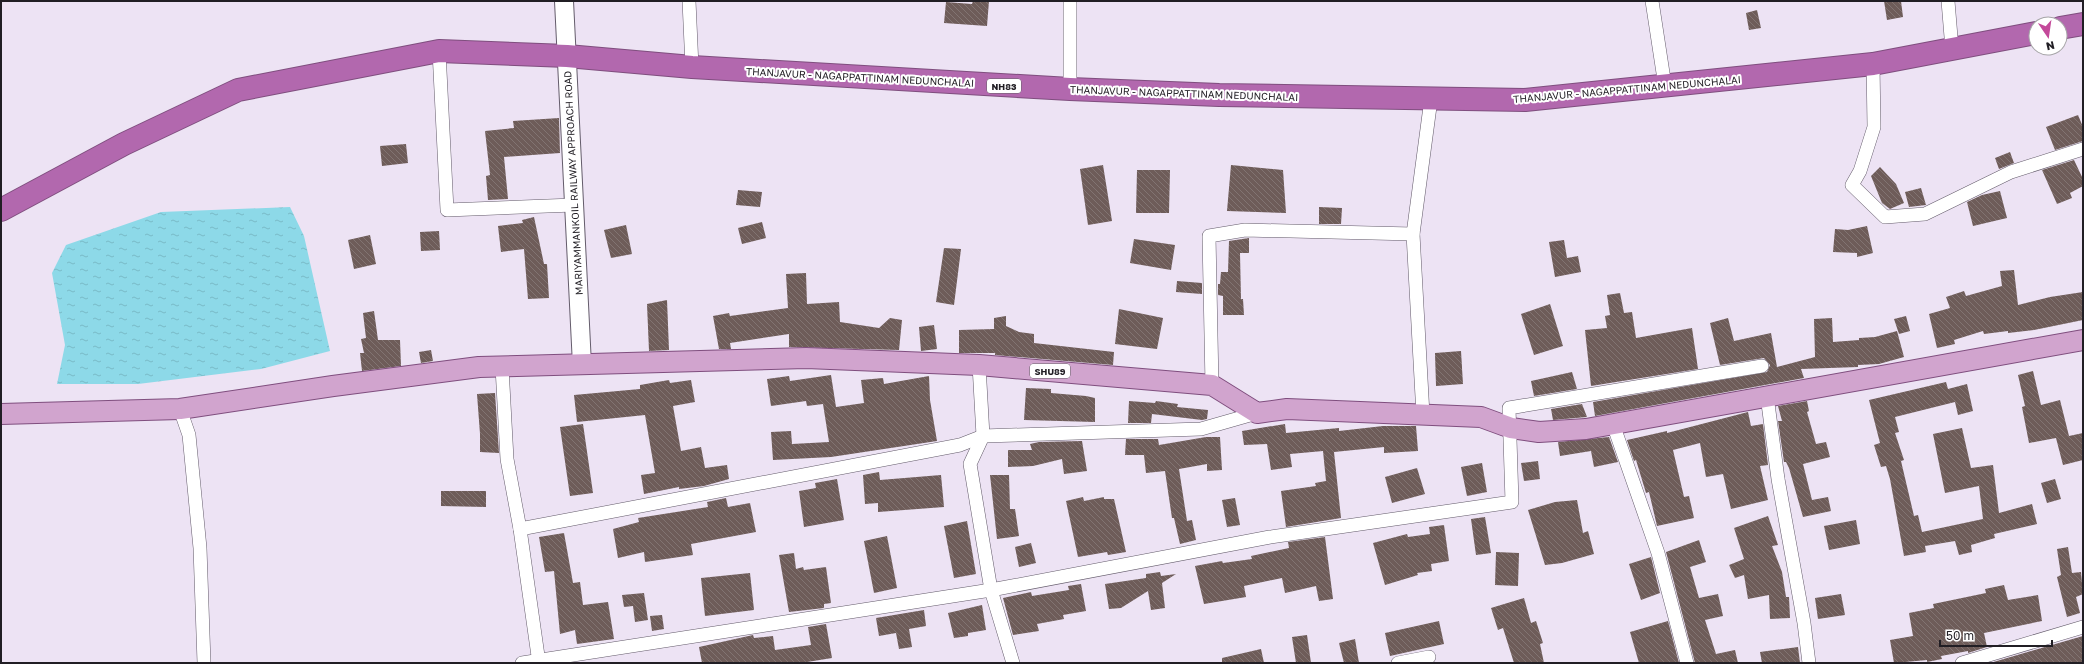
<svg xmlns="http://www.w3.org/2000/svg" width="2084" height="664" viewBox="0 0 2084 664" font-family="'Golos Text',sans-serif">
<defs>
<pattern id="water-ripples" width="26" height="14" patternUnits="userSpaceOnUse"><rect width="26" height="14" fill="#8dd9e8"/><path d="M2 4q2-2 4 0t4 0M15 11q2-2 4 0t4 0" fill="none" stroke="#79bac7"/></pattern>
<pattern id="building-back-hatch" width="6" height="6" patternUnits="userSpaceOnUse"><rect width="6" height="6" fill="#6e5c59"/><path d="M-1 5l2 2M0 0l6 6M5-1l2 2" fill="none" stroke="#827472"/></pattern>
</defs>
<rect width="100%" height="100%" fill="#ede3f4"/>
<path fill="url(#water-ripples)" d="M290,207L304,236L330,351L261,369L138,384H57L65,345L52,273L66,245L161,212Z"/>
<g fill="url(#building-back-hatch)">
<path d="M973,1H989L987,26L944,23L946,2L972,4Z"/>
<path d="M1884,1H1901L1903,17L1887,20Z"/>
<path d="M1757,10L1761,28L1749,30L1746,13Z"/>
<path d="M2078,115L2083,127V141L2055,150L2046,127Z"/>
<path d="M559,118L560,153L504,157L508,199L488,200L486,176L490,175L485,131L514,128L513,121Z"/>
<path d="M406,144L408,163L382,166L380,146Z"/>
<path d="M2010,152L2014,163L1999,169L1995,158Z"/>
<path d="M2074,160L2083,179V186L2070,193L2072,198L2057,204L2042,170Z"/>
<path d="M1103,165L1112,221L1088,225L1080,169Z"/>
<path d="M1231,165L1283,170L1286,213L1227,211Z"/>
<path d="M1880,167L1896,184L1904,203L1890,209L1882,203L1871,176Z"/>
<path d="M1137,170H1170L1169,213H1136Z"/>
<path d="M1921,188L1926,205L1909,207L1905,192Z"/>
<path d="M738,190L762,192L760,207L736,205Z"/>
<path d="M2000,191L2007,218L1973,226L1967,202L1982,195Z"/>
<path d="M1319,207L1342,208L1341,224H1319Z"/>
<path d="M534,217L544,264H547L549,298L528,299L524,249L501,252L498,226L523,223L522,220Z"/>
<path d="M762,222L766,238L742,244L738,228Z"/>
<path d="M626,225L632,254L611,258L604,230Z"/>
<path d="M1867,226L1873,253L1857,257V253L1833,252L1835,229L1848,230Z"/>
<path d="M439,231L440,250L421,251L420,232Z"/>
<path d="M370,235L376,264L354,269L348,240Z"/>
<path d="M1249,238V253H1240L1241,299H1243L1244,315H1223V296L1218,295V284H1220L1221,272H1228L1229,241Z"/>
<path d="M1134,239L1175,245L1171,270L1130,263Z"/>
<path d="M1564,240L1567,258L1578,256L1581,272L1555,277L1549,242Z"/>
<path d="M944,248L961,249L954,305L936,302Z"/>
<path d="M2014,270L2018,305L2050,297L2083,292V320L2034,330L2008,333V331L1984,334L1983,331L1954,340L1955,344L1937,348L1929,314L1950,308L1946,297L1964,291L1966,296L2002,286L2000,271Z"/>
<path d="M806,273L807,304L839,302L840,322L879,328L890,318L902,320L899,350L789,347V334L730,343L731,349H719L713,316L729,313L730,316L788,308L786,274Z"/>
<path d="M1177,281L1202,283V294L1176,292Z"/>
<path d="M1620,293L1624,313L1632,312L1636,338L1692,328L1698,369L1591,386L1585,330L1607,328L1605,316L1610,315L1607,295Z"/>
<path d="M667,300L669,350L649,351L647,304Z"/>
<path d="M1550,304L1563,346L1534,355L1521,314Z"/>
<path d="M1119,309L1163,318L1157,349L1115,344Z"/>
<path d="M374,311L378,340H400L401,366L362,371L360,353H364L361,339L366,338L363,313Z"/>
<path d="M1006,316V326L1019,332L1034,334V343L1114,352L1113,365L995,355V353H959V330L994,329V318Z"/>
<path d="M1906,316L1910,331L1899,334L1894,319Z"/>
<path d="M1728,318L1734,341L1771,333L1777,367L1815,357L1814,319L1832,318L1833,342L1859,340V338L1875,337L1897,331L1904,357L1879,364L1858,365V367L1801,369L1804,378L1595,416L1593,402L1767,372L1770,365L1764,358L1720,365L1710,323Z"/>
<path d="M934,325L937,349L921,351L919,327Z"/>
<path d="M431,350L433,361L421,363L419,352Z"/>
<path d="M1461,351L1463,384L1436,386L1435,353Z"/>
<path d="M2033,371L2041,405L2060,400L2069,436L2083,433V460L2063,465L2056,438L2029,443L2022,407L2025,406L2018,375Z"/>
<path d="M1572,372L1577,389L1534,396L1531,381Z"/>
<path d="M831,375L836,407L864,403L861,380L883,378L884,384L929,376L930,400L937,441L831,457L773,460L771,432L791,431L792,444L829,442L823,404L807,406L806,401L771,406L767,379L789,376L790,381Z"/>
<path d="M669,380L670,383L691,380L695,402L673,406L681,451L701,447L705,468L727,465L729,479L704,486L679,489V487L644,494L641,475L655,473L645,415L577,422L574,395L640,389V385Z"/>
<path d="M1946,382L1948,389L1967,384L1973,411L1958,415L1955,402L1895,417L1899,432L1895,433L1904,460L1901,461L1914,516L1918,515L1922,532L1983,519L1979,486L1945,493L1933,434L1962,428L1971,468L1993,465L1999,513L2032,504L2037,524L1994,534L1995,538L1971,545L1972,552L1959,555L1955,541L1925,546L1926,552L1904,556L1890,479L1886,466L1881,467L1874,445L1880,443L1869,400Z"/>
<path d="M1026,388L1051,389V393L1086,396L1095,398V422L1024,420Z"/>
<path d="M495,393L499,453L480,452V434L477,394Z"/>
<path d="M1129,401L1155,403L1156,401L1178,404L1177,407L1208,410L1207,419L1202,420L1152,414L1151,423H1128Z"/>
<path d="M1807,401L1809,411L1807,412L1816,444L1826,442L1830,457L1803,464L1812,500L1828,497L1831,511L1803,517L1789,468L1786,462H1784L1778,421H1782L1778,406Z"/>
<path d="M1582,404L1587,417L1553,420L1551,409Z"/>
<path d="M1748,412L1751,426L1763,424L1768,465L1760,466L1768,500L1731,509L1723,474L1706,477L1700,443L1673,450L1684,497L1689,496L1694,518L1657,526L1649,492L1646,493L1636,460L1634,461L1627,440L1667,431V433Z"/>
<path d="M583,424L593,493L570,496L560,427Z"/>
<path d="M1285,424L1286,433L1339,428V431L1383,426H1416L1418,451L1384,453V447L1334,452L1341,518L1286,527L1281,491L1316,486L1315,483L1326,481L1323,451L1290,454L1292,467L1271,470L1267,444L1244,445L1242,431Z"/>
<path d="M1206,437H1220L1222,470L1207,471V464L1179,469L1187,521L1192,520L1196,540L1180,544L1174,518H1172L1165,471L1146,473L1144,455H1125L1126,439H1158L1159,445Z"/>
<path d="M1609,437L1618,462L1594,467L1591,451L1560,456L1558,442Z"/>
<path d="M1082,441L1087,471L1064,474L1062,459L1033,466L1008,467V450H1032L1030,444L1039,442Z"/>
<path d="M1538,461L1540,479L1524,481L1521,463Z"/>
<path d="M1482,463L1487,492L1467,496L1461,467Z"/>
<path d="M1417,468L1425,494L1392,503L1385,477Z"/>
<path d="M879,472L880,480L941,475L944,507L878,512V503L865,504L863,475Z"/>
<path d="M990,475H1009L1010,509H1015L1019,536L997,539Z"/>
<path d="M837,479L844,520L804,527L799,491L816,488L815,483Z"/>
<path d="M2055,479L2061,499L2047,503L2041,483Z"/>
<path d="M441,491H486V507L441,506Z"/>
<path d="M1083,497L1084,501L1104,497V499H1114L1126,552L1108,555L1107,552L1078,557L1066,501Z"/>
<path d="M726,498L728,507L750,503L756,532L691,544L693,555L645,562L644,552L618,558L613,529L639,522L638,518L708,507L707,502Z"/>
<path d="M1235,498L1240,525L1227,527L1222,500Z"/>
<path d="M1577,500L1583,533L1588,531L1594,554L1562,563L1545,565L1528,510L1555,502Z"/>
<path d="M1768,516L1778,545L1772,546L1782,572L1786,597H1789L1790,618L1770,619L1769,595L1748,599L1744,575L1735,578L1729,565L1744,559L1734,528Z"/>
<path d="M1485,517L1491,553L1476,555L1471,519Z"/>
<path d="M1856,520L1860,544L1829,550L1824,526Z"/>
<path d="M967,521L976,574L954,578L944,526Z"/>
<path d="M1444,525L1449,561L1431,564L1432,571L1417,573L1418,575L1385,585L1373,543L1407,534L1408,537L1430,534L1429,527Z"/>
<path d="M564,533L573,583L580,582L583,605L608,602L614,639L577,644L575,630L560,634L554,571L545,572L539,537Z"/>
<path d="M887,536L897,588L874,593L864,541Z"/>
<path d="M1325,537L1333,599L1319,601L1316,586L1285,593L1282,578L1244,586L1246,597L1204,604L1195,566L1222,561L1223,563L1252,559L1251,556L1289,548L1288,542Z"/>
<path d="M1699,540L1706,562L1690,567L1699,598L1718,594L1723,616L1705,620L1716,654L1735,650L1738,663H1695L1666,552Z"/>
<path d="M1031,543L1036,563L1019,567L1015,547Z"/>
<path d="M2068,547L2072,573L2081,572L2083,594L2076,597L2080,613L2067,617L2057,577L2061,575L2057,549Z"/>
<path d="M1496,552L1519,553L1518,586L1495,585Z"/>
<path d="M794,553L796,569L803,567L804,570L826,567L831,603L824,604V608L789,612L779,555Z"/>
<path d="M1651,557L1660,593L1641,600L1629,564Z"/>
<path d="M1160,572L1161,576L1176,574L1162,583L1165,608L1151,610L1148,591L1121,608L1109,609L1105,584L1146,578V574Z"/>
<path d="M750,573L754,610L705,616L701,578Z"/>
<path d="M1081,584L1086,611L1063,615L1064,619L1037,624L1039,631L1013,635L1003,598L1031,592L1032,596L1069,590L1068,586Z"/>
<path d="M2004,585L2008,600L2038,595L2042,621L1984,633L1987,647L1968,653V651L1941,656L1942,659L1927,662V660L1894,663L1890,640L1913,636L1909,613L1934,608L1933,604L1986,593L1985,589Z"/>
<path d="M644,593L648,620L635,622L633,606L624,607L622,595Z"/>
<path d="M1841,594L1845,615L1818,619L1815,598Z"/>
<path d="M1524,598L1531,623L1536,621L1543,643L1540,644L1544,663H1514L1503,628L1498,630L1491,608Z"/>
<path d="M982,605L986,630L968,633V636L954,638L948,613Z"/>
<path d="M924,610L926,626L909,629L912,647L899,649L896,633L879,636L876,618Z"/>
<path d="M662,615L664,629L652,631L650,616Z"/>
<path d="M1439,621L1444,644L1390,656L1385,633Z"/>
<path d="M1668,621L1679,663H1639L1630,632Z"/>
<path d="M826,624L832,658L801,663H702L699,647L753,635L754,638L773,636L775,650L811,645L808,627Z"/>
<path d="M1307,635L1311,663H1296L1292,637Z"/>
<path d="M2083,636V663H1990L2031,651Z"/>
<path d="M1355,639L1359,663H1344L1339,643Z"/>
<path d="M1798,647L1800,663H1762L1760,652Z"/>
<path d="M1261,649L1264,663H1222V658Z"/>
</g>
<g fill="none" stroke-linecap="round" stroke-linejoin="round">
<g stroke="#635b6a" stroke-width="14">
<g id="street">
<path d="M689,1L692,67"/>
<path d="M1070,1V89"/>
<path d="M1652,1L1665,86"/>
<path d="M1948,1L1952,49"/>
<path d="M439,51L447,210L574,205"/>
<path d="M1873,64L1874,127L1860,171L1852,185L1885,217L1925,214L2011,172L2083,149"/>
<path d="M979,365L983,436L970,464L991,590L1013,663"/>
<path d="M502,367L507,459L520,529L539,663"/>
<path d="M1212,385L1209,236L1245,230L1413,234"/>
<path d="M1767,396L1778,479L1804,623L1809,663"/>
<path d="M180,409L189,435L200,548L204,663"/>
<path d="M1423,415L1413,234L1431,99"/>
<path d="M1613,424L1658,553L1687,663"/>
<path d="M520,529L960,445L983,436L1201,429L1257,413"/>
<path d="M522,663L991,590L1270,537L1512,502L1509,408L1762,366"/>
<path d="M1398,663L1429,657"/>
<path d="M1962,663L2083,627"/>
</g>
</g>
<g stroke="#635b6a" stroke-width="20">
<path id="secondary" d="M564,1L582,365"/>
</g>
<g stroke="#7f4e7e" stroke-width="22">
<path id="primary" d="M1,414L180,409L333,386L479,367L806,358L979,365L1212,385L1257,413L1287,409L1481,417L1511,428L1539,432L1586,429L2083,340"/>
</g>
<g stroke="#7f4e7e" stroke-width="24">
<g id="highway">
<path d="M2060,28L2083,24"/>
<path d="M1,210L124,144L238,90L439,51L567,56L692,67L1070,89L1219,95L1525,100L1873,64L2036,33"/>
</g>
</g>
<use href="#street" stroke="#fff" stroke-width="13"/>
<use href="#secondary" stroke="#fff" stroke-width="18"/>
<use href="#primary" stroke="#d1a4ce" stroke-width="20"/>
<use href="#highway" stroke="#b268ae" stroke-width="22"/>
</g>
<g text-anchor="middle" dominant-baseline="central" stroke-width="4" stroke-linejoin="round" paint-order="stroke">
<g fill="#fff" stroke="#646266" stroke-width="1">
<rect x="987" y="79" width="34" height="14" rx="3"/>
<rect x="1030" y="364" width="40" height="14" rx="3"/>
</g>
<g font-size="9" font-weight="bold" fill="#211e24">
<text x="1004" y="86">NH83</text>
<text x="1050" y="371">SHU89</text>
</g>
<g font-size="10" fill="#211e24" stroke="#fff">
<text transform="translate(860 77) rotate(3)">THANJAVUR - NAGAPPATTINAM NEDUNCHALAI</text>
<text transform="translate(1627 89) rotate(-5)">THANJAVUR - NAGAPPATTINAM NEDUNCHALAI</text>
<text transform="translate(1184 93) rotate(2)">THANJAVUR - NAGAPPATTINAM NEDUNCHALAI</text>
<text transform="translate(573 183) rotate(-93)">MARIYAMMANKOIL RAILWAY APPROACH ROAD</text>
</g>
</g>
<rect width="2084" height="664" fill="none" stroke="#211e24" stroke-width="4"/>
<g transform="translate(2048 36) rotate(167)"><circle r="19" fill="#ffffff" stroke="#a6a5a7"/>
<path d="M0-3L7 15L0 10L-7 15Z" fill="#c4499a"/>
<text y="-6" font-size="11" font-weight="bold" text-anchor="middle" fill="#211e24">N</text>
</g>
<path d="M1940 640v6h112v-6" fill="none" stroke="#211e24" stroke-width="2"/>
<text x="1946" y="640" font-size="12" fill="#211e24" stroke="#ffffff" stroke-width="3" paint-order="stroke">50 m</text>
</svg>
